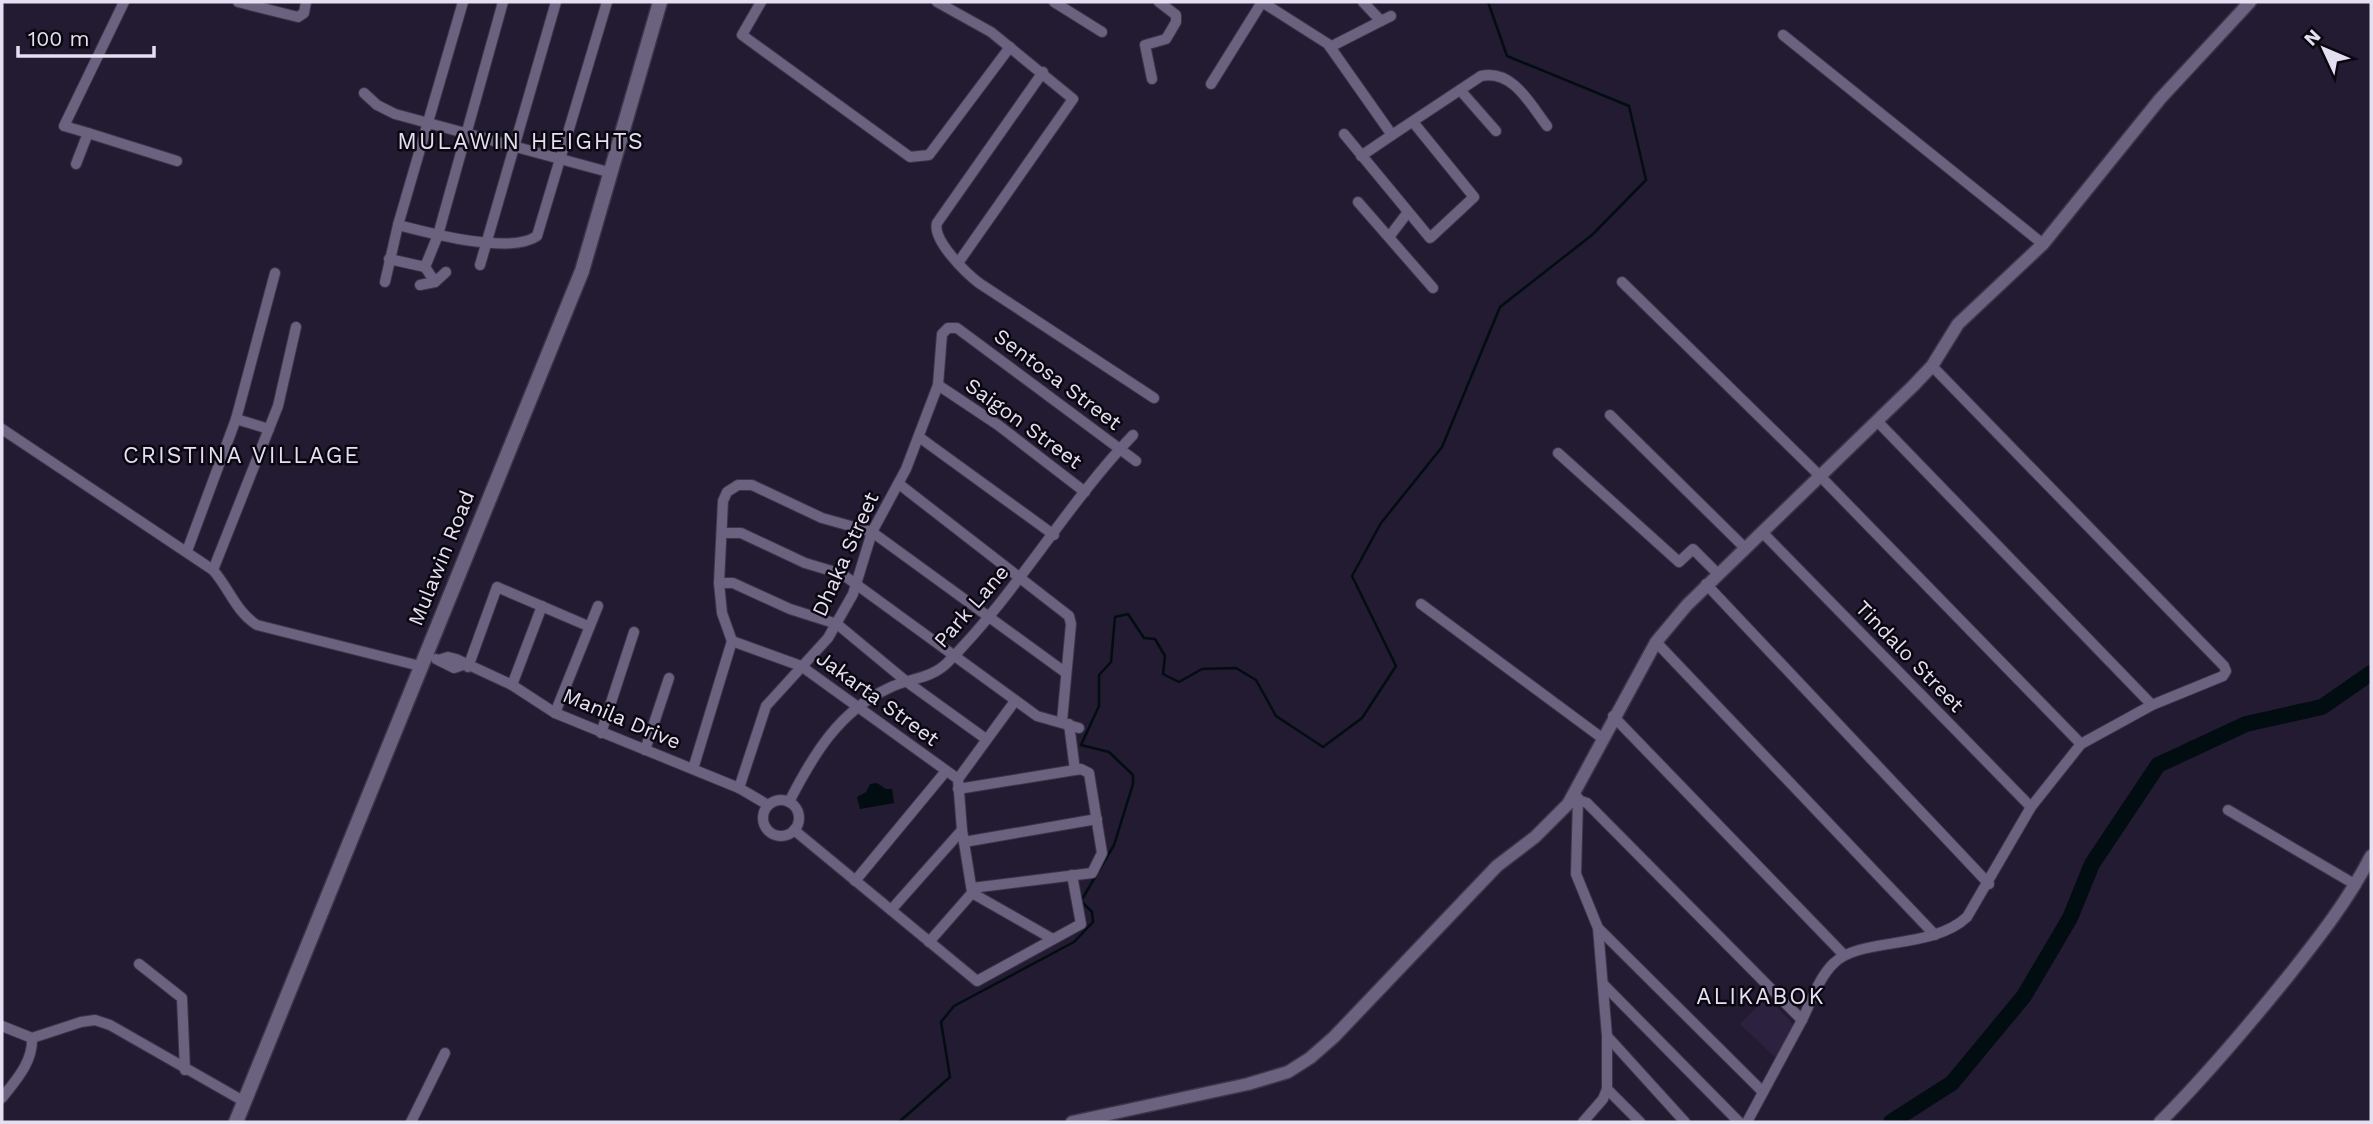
<svg xmlns="http://www.w3.org/2000/svg" width="2373" height="1124" viewBox="0 0 2373 1124" font-family="'Work Sans',sans-serif">
<rect width="100%" height="100%" fill="#221b32"/>
<path fill="#2c223f" d="M1767,997L1797,1028L1779,1061L1740,1024Z"/>
<path fill="#020d12" d="M877,783L886,789H892L894,803L860,809L857,797L866,792L870,784Z"/>
<g fill="none" stroke-linecap="round" stroke-linejoin="round">
<path stroke="#020d12" stroke-width="2.5" d="M899,1122L950,1077L941,1022L954,1006L1074,942L1093,922L1092,912L1081,901L1114,845L1133,784V775L1109,752L1081,745L1099,706V675L1111,662L1115,617L1128,614L1144,638L1155,639L1165,656L1163,674L1179,682L1202,669L1236,668L1256,680L1276,716L1323,747L1362,718L1396,666L1352,576L1381,523L1442,447L1500,307L1592,235L1646,180L1629,106L1507,56L1488,2"/>
<path stroke="#020d12" stroke-width="16" d="M1891,1122L1952,1083L2024,996L2070,918L2092,864L2158,765L2246,724L2322,707L2371,673"/>
<g stroke="#3c3549" stroke-width="12">
<g id="minor">
<path d="M238,2L298,17L304,13L306,2"/>
<path d="M761,2L742,35L910,157L929,155L1010,47"/>
<path d="M937,2L991,32L1073,99L958,263"/>
<path d="M1054,2L1102,32"/>
<path d="M1262,2L1328,44L1392,135L1481,76C1513,69 1530,104 1547,126"/>
<path d="M1381,21L1391,16"/>
<path d="M1783,35L2043,244"/>
<path d="M1330,47L1381,21L1363,2"/>
<path d="M1043,72L937,223C932,240 966,273 979,283L1154,398"/>
<path d="M1152,79L1145,45L1166,39L1176,22V15L1159,2"/>
<path d="M1211,84L1262,2"/>
<path d="M1460,90L1496,131"/>
<path d="M364,93L377,105L395,114L612,173"/>
<path d="M88,133L177,161"/>
<path d="M1344,134L1430,238L1474,197L1413,122"/>
<path d="M1361,156L1392,135"/>
<path d="M76,164L88,133L64,126L124,2"/>
<path d="M1358,202L1433,288"/>
<path d="M398,225C429,233 510,255 537,236L607,2"/>
<path d="M1389,237L1408,212"/>
<path d="M389,259L425,267L435,282"/>
<path d="M480,265L556,2"/>
<path d="M425,267L438,235L503,2"/>
<path d="M385,282L398,225L463,2"/>
<path d="M1622,282L1821,477L2081,744"/>
<path d="M420,285L435,282L446,272"/>
<path d="M938,385L998,425L1085,492"/>
<path d="M1610,415L1744,547"/>
<path d="M236,419L269,429"/>
<path d="M1878,422L2152,705"/>
<path d="M2,429L213,570C229,588 236,612 257,625L420,666"/>
<path d="M919,437L1054,535"/>
<path d="M1558,453L1679,562L1693,549L1717,573"/>
<path d="M899,484L1069,616L1071,624L1062,721"/>
<path d="M1762,532L2031,807"/>
<path d="M722,533H741L805,563L842,574L1037,716L1079,728"/>
<path d="M187,551L236,419L275,273"/>
<path d="M213,570L278,406L296,327"/>
<path d="M719,583H733L790,609L837,624L907,682L986,739"/>
<path d="M1706,584L1989,884"/>
<path d="M1421,604L1602,738"/>
<path d="M732,641L801,666L958,779"/>
<path d="M1656,642L1935,935"/>
<path d="M436,659L454,668L463,665"/>
<path d="M439,660L448,657L456,659L512,685L555,713L739,788L768,805"/>
<path d="M468,667L497,587L588,626"/>
<path d="M512,685L542,606"/>
<path d="M555,713L598,606"/>
<path d="M1613,716L1844,955"/>
<path d="M1069,724L1075,770"/>
<path d="M601,733L634,632"/>
<path d="M645,750L669,678"/>
<path d="M693,769L732,641L722,613L719,583L723,501L727,492L738,485H752L822,518L872,532L1066,673"/>
<path d="M739,788L766,706L828,638L853,594L872,532L906,469L938,385L942,334L948,328H957L1136,461"/>
<path d="M958,789L1081,769L1089,773L1102,853L1092,873L972,888"/>
<path d="M1572,798L1587,803L1802,1020C1811,1002 1819,977 1834,963C1860,937 1932,950 1967,917L2031,807L2081,744L2152,705L2223,676L2226,671L2224,666L1932,366"/>
<path d="M1578,798L1576,874L1598,928L1607,1036V1089L1603,1099L1583,1122"/>
<circle cx="781" cy="818" r="18"/>
<path d="M789,802C813,755 839,711 889,688C909,678 931,679 947,663C1018,592 1065,506 1133,435"/>
<path d="M2228,810L2356,885"/>
<path d="M794,830L977,981L1081,924L1072,875"/>
<path d="M964,842L1097,819"/>
<path d="M855,881L946,771"/>
<path d="M972,892L962,830L958,779L1015,701"/>
<path d="M972,893L1051,938"/>
<path d="M891,910L962,830"/>
<path d="M1598,928L1763,1092"/>
<path d="M929,942L972,893"/>
<path d="M139,964L182,998L185,1070"/>
<path d="M1603,984L1739,1122"/>
<path d="M2,1026L32,1038L81,1022L95,1020L110,1025L245,1102"/>
<path d="M1607,1036L1685,1122"/>
<path d="M1607,1089L1640,1122"/>
<path d="M2,1098C16,1080 33,1062 32,1038"/>
<path d="M411,1122L445,1053"/>
<path d="M1747,1122L1802,1020"/>
</g>
</g>
<g stroke="#3c3549" stroke-width="15">
<g id="tertiary">
<path d="M1072,1122L1248,1084L1288,1072L1310,1058L1334,1037L1497,866L1535,837L1568,804L1656,642L1687,605L1913,386L1932,366L1958,324L2043,244L2160,99L2250,2"/>
<path d="M2160,1122C2207,1075 2248,1026 2290,974C2320,936 2349,899 2371,856"/>
</g>
</g>
<g stroke="#3c3549" stroke-width="17">
<path id="secondary" d="M236,1122L582,271L660,2"/>
</g>
<use href="#minor" stroke="#6a627e" stroke-width="10"/>
<use href="#tertiary" stroke="#6a627e" stroke-width="12"/>
<use href="#secondary" stroke="#6a627e" stroke-width="14"/>
</g>
<g text-anchor="middle" dominant-baseline="central" stroke-width="5" stroke-linejoin="round" paint-order="stroke">
<g font-size="21" fill="#e5e0f1" stroke="#0b0711">
<text transform="translate(1058 379) rotate(37)">Sentosa Street</text>
<text transform="translate(1024 423) rotate(36)">Saigon Street</text>
<text transform="translate(845 554) rotate(-66)">Dhaka Street</text>
<text transform="translate(441 558) rotate(-68)">Mulawin Road</text>
<text transform="translate(971 606) rotate(-49)">Park Lane</text>
<text transform="translate(1910 656) rotate(46)">Tindalo Street</text>
<text transform="translate(878 698) rotate(36)">Jakarta Street</text>
<text transform="translate(622 718) rotate(23)">Manila Drive</text>
</g>
<g font-size="23" letter-spacing="2" fill="#e5e0f1" stroke="#0b0711">
<text x="521" y="141">MULAWIN HEIGHTS</text>
<text x="242" y="455">CRISTINA VILLAGE</text>
<text x="1761" y="996">ALIKABOK</text>
</g>
</g>
<rect width="2373" height="1124" fill="none" stroke="#e5e0f1" stroke-width="7"/>
<g transform="translate(2324 49) rotate(314)" stroke="#0b0711" stroke-width="5" paint-order="stroke">
<path d="M0-5L12 26L0 18L-12 26Z" fill="#e5e0f1"/>
<text y="-10" font-size="19" font-weight="bold" text-anchor="middle" fill="#e5e0f1">N</text>
</g>
<path d="M18 46v10h136v-10" fill="none" stroke="#e5e0f1" stroke-width="3.5"/>
<text x="28" y="46" font-size="21" fill="#e5e0f1" stroke="#0b0711" stroke-width="5" paint-order="stroke">100 m</text>
</svg>
